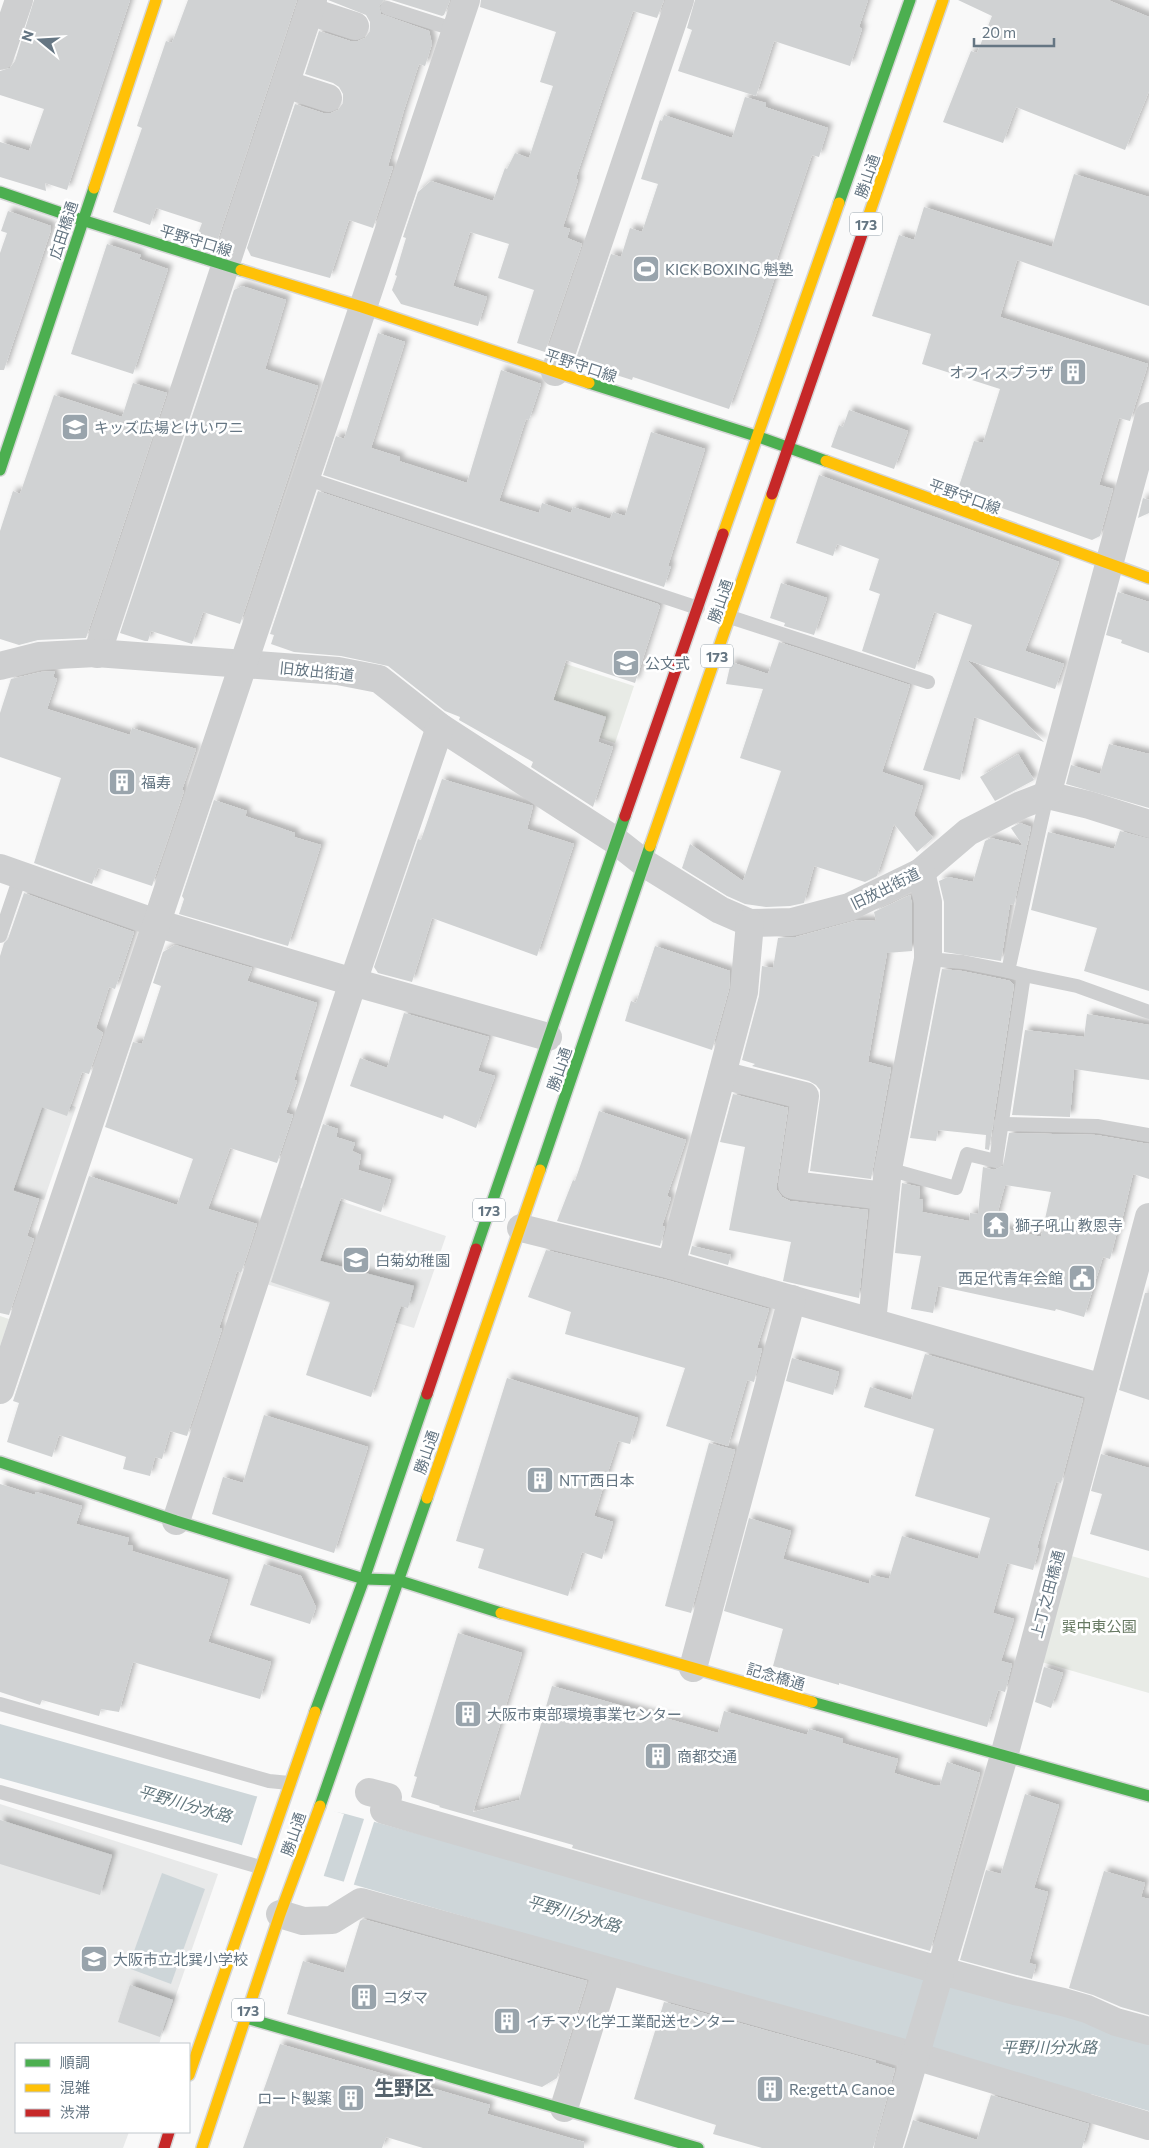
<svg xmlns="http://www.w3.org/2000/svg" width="1149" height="2148" viewBox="0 0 1149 2148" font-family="Commissioner,'Noto Sans JP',sans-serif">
<defs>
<filter id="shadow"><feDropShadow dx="4.5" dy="-4.5" stdDeviation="2.5" flood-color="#0004"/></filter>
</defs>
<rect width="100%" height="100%" fill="#f9f9f9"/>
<g fill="#e8e9e9">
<path d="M0,1081L76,1107L44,1200L0,1185Z"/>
<path d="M298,1187L446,1236L414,1328L266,1284Z"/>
<path d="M0,1804L218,1874L159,2044H16V2132H129L123,2148H0Z"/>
</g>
<g fill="#e8ebe6">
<path d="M566,664L634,686L615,743L547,720Z"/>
<path d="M0,1316L9,1319L0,1346Z"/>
<path d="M1068,1555L1149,1578V1693L1038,1661Z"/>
</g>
<g fill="#ced6d9">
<path d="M0,1724L255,1796L346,1814L1149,2036V2111L1091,2094L1065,2095L902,2043L324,1876L238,1844L0,1778Z"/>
<path d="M162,1873L205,1889L171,1984L128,1968Z"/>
</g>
<g fill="#f9f9f9">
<path d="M258,1794L317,1806L344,1814L323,1878L241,1848Z"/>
<path d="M365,1816L375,1819L353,1887L343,1884Z"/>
</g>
<g fill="#d0d2d3" fill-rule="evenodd" filter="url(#shadow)">
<path d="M34,0H130L67,190L45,183L46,191L0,177V142L29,151L44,109L0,95V71L10,68L15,61Z"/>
<path d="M188,0H297L216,245L196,239L202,223L156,208L150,225L113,212L142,128L137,126L166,41L172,43Z"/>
<path d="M328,0H384L379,6L381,14L429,31L432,44L425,66L419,64L404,110L388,166L393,167L373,228L349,220L330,278L251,256L247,248L295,104L323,113H331L338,110L343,103V94L339,87L333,83L305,74L319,31L350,41H358L365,38L370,31V22L366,15Z"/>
<path d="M391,0H450L444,15L442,16Z"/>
<path d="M481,0H664L657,18L633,11L605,91L577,175L576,179L578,180L563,227L570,229L567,238L582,244L545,352L517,343L534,290L498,278L509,244L470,232L453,286L487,297L478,326L401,304L392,290L397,276L395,275L406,238L403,237L418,192L431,181L493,201L505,168L507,169L515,153L529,158L553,86L540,82L556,32L480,7Z"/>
<path d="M695,0H868L859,27L862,29L850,66L774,41L756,96L678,71L692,30L687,28Z"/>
<path d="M958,0H1108L1149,17V91L1125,150L1016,107L1003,143L943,122L971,51L977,53L992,16Z"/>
<path d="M745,97L766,103L765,107L828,128L819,157L812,155L771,276L775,277L756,334L729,409L633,377L632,380L575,362L611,254L621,257L630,228L642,232L658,184L641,179L660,120L662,121L664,115L732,138Z"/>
<path d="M1074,174L1149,197V306L1017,260L1000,317L1148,364L1130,421L1119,418L1099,485L1113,489L1100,536L1092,540L957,492L974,441L983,443L1000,389L922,364L931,334L872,316L899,235L914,240L924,207L1052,247Z"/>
<path d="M8,211L51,226V230L4,370H0V253L7,233L1,231Z"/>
<path d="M107,244L141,255L139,259L168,269L133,374L71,354Z"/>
<path d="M242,286L286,300L265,369L318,386L240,624L203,612L192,644L151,631L148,641H145L120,633L234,290Z"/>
<path d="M378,333L405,342L371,448L400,457L399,461L467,483L501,370L541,384L529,420L526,419L499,501L539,513L542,503L571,513L573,507L610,519L613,512L625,516L651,432L705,449L668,566H671L664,587L323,475L336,436L344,439Z"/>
<path d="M133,383L167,393L86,638L38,640L19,645L0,639V531L13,491L20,494L54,395L122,417Z"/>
<path d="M849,410L908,431L894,469L831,447L839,425L843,427Z"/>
<path d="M819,475L1059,562L1025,651L1064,664L1055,689L967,660L1044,742L974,717L960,780L923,770L972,625L934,612L915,669L862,651L880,594L869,590L879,559L837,544L833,556L796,543Z"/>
<path d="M318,491L658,604L660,606L635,683L566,660L553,700L606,717L598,742L613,747L593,807L531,767L533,762L459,720L460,717L445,711L388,666L341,656L294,652L271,644L274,635L270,634Z"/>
<path d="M1143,498L1149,500V513L1138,518Z"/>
<path d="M781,583L827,598L814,635L784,626L785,623L770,618Z"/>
<path d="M1118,592L1149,602V653L1121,643L1122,640L1106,635Z"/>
<path d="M779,642L910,685L882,772L923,786L914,815L933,838L917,852L894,824L877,876L865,882L814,866L804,903L790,906L766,907L745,904L727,896L682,868L690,844L743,881L781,771L740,758L763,689L726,684L731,662L768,674Z"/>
<path d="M55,671L53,677L57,679L47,709L130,735L132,728L196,749L182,790L184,791L152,886L98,868L92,884L34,863L61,778L0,757V713L11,679L41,672Z"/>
<path d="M1109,744L1149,754V808L1066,784L1071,765L1100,774Z"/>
<path d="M1018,754L1034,780L995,801L980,777Z"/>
<path d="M442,779L533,806L527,829L574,844L537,956L432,918L412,982L378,973L374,967L415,848L418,839L421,840Z"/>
<path d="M214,800L247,811L245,816L295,833L294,837L321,845L288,946L179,914L184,899L182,896Z"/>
<path d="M1020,823L1031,827L1014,905L1010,904L1001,961L944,952V902L939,881L948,877L973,882L985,841L991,838L1023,846L1011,828Z"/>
<path d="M1120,831L1149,839V991L1084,971L1097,928L1031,910L1048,832L1114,849Z"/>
<path d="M24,893L134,932L115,989L109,987L96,1028L103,1033L89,1074L82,1072L67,1116L42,1107L13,1191L39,1199L27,1236L34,1239L9,1315L0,1313V956L4,943L8,939Z"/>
<path d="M910,895L912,904V951L887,953L868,1062L891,1068L871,1179L810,1171L820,1098V1090L816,1085L809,1081L752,1066L755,1064L742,1060L759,996L762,966L773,968L778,938L796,937L858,920L876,921L874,912Z"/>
<path d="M175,945L252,968L247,981L317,1003L294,1080L297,1081L286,1113L293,1115L277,1163L230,1148L208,1209L257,1224L241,1273L237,1271L219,1328L222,1329L187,1436L170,1431L162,1459L155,1457L150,1476L123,1469L126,1457L59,1435L52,1457L7,1442L19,1403L13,1401L89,1176L177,1205L193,1159L105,1127L133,1042L142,1044L161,986L153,983L163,952Z"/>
<path d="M655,946L730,971L729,989L712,1050L625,1021L631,1001L636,1003Z"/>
<path d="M942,969L962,971L1006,980L1010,981L1014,985L989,1150L985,1149L986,1135L938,1130L936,1141L910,1138Z"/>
<path d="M404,1013L489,1037L478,1071L495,1076L476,1128L444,1115L443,1119L350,1086L360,1058L387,1068Z"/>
<path d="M1087,1014L1149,1025V1080L1074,1069L1070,1117L1012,1115L1025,1030L1084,1037Z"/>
<path d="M733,1094L788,1108L777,1183V1190L782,1197L790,1201L868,1210L859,1298L783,1281L791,1242L729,1230L745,1147L720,1142Z"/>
<path d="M599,1111L686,1140L667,1196L671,1198L662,1226L665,1227L660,1246L557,1221L573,1180L575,1181Z"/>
<path d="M323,1124L338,1129L336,1137L355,1143L352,1151L361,1155L358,1170L391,1180L381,1212L341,1198L320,1261L414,1286L408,1308L401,1306L371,1397L306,1375L330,1302L271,1282Z"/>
<path d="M1009,1133L1096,1135L1149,1144V1179L1133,1174L1119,1233L1117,1232L1110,1259L1103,1257L1084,1317L1056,1309L1055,1311L938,1286L933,1313L911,1309L921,1256L895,1253L902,1183L920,1187L919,1199L923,1200L922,1212L969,1221L970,1213L978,1214L983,1167L994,1170L1003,1166ZM1005,1185L1051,1192L1041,1237L994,1226Z"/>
<path d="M692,1246L731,1255L728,1265L690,1254Z"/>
<path d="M546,1250L667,1280L769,1309L757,1348L762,1349L754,1382L747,1380L728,1446L666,1426L685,1368L565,1334L571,1312L528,1297Z"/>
<path d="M1145,1293H1149V1400L1119,1390Z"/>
<path d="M925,1354L1083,1399L1061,1483L1056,1482L1037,1548L1039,1549L1033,1570L1007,1563L993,1613L1014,1619L1001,1661L1012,1664L1005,1692L998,1690L987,1727L839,1683V1685L773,1666L783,1629L724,1611L749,1518L791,1531L783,1559L869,1584L871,1575L889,1579L902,1536L978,1559L990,1518L915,1496L934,1429L864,1407L870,1387L911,1400Z"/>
<path d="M792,1358L839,1372L833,1395L786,1381Z"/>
<path d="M507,1378L638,1418L630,1444L618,1441L594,1516L613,1522L602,1559L582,1552L568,1596L478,1568L484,1549L456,1541Z"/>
<path d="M264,1415L368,1447L334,1553L212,1514L223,1477L243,1483Z"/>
<path d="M709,1443L735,1450L691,1613L665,1606Z"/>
<path d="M1101,1454L1149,1468V1551L1090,1534L1102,1494L1091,1491Z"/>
<path d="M0,1484L35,1495L36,1492L82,1506L76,1524L129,1538L127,1545L133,1546L132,1551L228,1580L208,1642L271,1662L260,1699L133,1662L119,1712L101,1709L99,1716L42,1700L40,1705L0,1692Z"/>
<path d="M264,1564L301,1576L316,1607L310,1624L250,1605Z"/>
<path d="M458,1633L522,1653L473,1812L519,1800L552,1686L718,1733L724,1711L807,1735L809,1729L843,1739L842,1743L898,1759L894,1773L936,1786L940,1785L947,1762L980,1773L930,1951L572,1848L573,1845L439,1807L440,1806L411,1797L417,1777L414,1776Z"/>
<path d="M1044,1667L1063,1673L1051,1708L1035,1702Z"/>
<path d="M1025,1794L1059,1805L1034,1888L1048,1892L1029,1963L1036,1965L1032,1979L960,1960L986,1870L1001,1874Z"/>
<path d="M0,1820L112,1855L100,1895L0,1864Z"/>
<path d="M1104,1871L1145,1883L1141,1897L1149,1899V2015L1121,2007L1093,1995L1069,1988Z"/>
<path d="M363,1919L587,1981L557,2078L542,2087L287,2014L303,1961L344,1973L360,1921Z"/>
<path d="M130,1985L173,2000L160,2037L118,2022Z"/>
<path d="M664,2002L876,2061V2063L895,2069L873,2148H762L713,2134L716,2125L634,2099Z"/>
<path d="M280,2044L490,2105L487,2114L584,2142V2148H423L386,2137L382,2148H243Z"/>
<path d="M991,2095L1089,2124L1082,2148H904L913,2120L977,2140Z"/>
</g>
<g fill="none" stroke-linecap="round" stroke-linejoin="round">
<g stroke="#d5d6d7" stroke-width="14">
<g id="fast">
<path d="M0,192L82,220L241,270"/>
<path d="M839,203L910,0"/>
<path d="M589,383L759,437L826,461"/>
<path d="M0,470L94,188"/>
<path d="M540,1170L650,846"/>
<path d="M476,1249L625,816"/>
<path d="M0,1462L176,1521L364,1579L397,1580L501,1613"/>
<path d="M812,1702L1149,1796"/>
<path d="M315,1712L364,1579L427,1394"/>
<path d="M320,1806L427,1498"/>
<path d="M246,2018L698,2148"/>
</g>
</g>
<g stroke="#d5d6d7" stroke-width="14">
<g id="slow">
<path d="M94,188L156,0"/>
<path d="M866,223L943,0"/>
<path d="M241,270L362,307L589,383"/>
<path d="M826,461L1149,578"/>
<path d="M723,534L839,203"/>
<path d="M650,846L772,494"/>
<path d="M427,1498L540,1170"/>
<path d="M501,1613L812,1702"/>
<path d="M189,2075L315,1712"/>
<path d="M202,2148L280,1914L320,1806"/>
</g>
</g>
<g stroke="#d5d6d7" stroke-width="14">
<g id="jam">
<path d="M772,494L866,223"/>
<path d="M625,816L723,534"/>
<path d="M427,1394L476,1249"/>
<path d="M164,2148L169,2132"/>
</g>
</g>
<g stroke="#cecfd0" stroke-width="14">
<path d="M387,8L456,30"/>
<path d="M305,478L698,608"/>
<path d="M730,617L928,682"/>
<path d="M0,936L21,874"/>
<path d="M928,959L963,962L1008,971"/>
<path d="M1024,975L1077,986L1149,1012"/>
<path d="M1000,1124L1097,1126L1149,1135"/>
<path d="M888,1169L956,1188L967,1154L996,1161L1024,975L1008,971L1047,795"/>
<path d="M0,1704L269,1781L289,1783"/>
<path d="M0,1792L260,1867"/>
</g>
<g stroke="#cecfd0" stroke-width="28">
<path d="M309,11L355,26"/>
<path d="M0,56L19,0"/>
<path d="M285,84L328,98"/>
<path d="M555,372L680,0"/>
<path d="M97,654L313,0"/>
<path d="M0,666L39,656L96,653L338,671L379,679L440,727L616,841L644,863L720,910L750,923L792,922L849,907L921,872L968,832L1021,805L1047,795L1089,805L1149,824"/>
<path d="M1047,795L1149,416"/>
<path d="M0,868L156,923L353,982L548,1037"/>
<path d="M722,1075L805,1096L792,1185L885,1196"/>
<path d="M521,1228L671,1265L1103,1388"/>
<path d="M671,1265L744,992L750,923"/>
<path d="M872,1322L888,1169L928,959V902L921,872"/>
<path d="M0,1390L466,0"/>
<path d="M176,1521L353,982L440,727"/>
<path d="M693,1668L792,1299"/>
<path d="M369,1792L388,1797L384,1810L942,1971L1015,1991L1063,2002L1087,2009L1116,2022L1149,2031"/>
<path d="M280,1914L303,1921L332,1920L361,1902L915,2056L1149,2126"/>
<path d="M564,2108L607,1971"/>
<path d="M888,2148L1004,1756L1149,1217"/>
</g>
<use href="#fast" stroke="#4caf50" stroke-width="11"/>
<use href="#slow" stroke="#ffc107" stroke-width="11"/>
<use href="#jam" stroke="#c62828" stroke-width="11"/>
</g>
<defs>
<g id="stadium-square" transform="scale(1.4375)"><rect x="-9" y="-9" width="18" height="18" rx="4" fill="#99a4ac" stroke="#fff"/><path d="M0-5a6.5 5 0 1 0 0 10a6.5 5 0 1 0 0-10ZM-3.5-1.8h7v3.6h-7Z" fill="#fff"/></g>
<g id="building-square" transform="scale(1.4375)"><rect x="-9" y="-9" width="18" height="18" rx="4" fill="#99a4ac" stroke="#fff"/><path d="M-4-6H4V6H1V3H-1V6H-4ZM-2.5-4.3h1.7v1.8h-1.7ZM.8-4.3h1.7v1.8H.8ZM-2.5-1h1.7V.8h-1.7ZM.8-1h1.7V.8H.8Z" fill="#fff"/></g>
<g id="school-square" transform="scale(1.4375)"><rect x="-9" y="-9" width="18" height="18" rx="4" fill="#99a4ac" stroke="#fff"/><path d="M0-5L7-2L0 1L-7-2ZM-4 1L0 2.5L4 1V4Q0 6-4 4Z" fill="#fff"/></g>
<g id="temple-square" transform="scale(1.4375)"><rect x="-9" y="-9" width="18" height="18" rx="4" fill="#99a4ac" stroke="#fff"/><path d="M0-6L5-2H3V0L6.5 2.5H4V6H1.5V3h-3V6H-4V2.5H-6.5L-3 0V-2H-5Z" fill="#fff"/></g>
<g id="civic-square" transform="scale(1.4375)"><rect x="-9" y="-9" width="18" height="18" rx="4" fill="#99a4ac" stroke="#fff"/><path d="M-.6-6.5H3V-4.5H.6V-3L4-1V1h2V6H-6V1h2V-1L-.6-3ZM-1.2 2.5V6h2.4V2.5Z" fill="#fff"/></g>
</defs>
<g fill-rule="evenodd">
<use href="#stadium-square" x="646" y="269"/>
<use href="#building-square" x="1073" y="372"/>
<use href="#school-square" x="75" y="427"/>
<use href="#school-square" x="626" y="663"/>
<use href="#building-square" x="122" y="782"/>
<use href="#temple-square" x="996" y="1225"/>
<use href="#school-square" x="356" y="1260"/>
<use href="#civic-square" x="1082" y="1278"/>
<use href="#building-square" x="540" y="1480"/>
<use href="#building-square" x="468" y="1714"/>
<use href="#building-square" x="658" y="1756"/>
<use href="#school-square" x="94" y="1959"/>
<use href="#building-square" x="364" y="1997"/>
<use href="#building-square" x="507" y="2021"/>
<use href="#building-square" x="770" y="2089"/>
<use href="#building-square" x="351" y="2098"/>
</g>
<g text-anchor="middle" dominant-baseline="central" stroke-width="5" stroke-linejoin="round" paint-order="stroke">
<g fill="#fff" stroke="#939fa8" stroke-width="1">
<rect x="850" y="212.5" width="32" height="23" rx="4"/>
<rect x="701" y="644.5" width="32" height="23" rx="4"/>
<rect x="473" y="1198.5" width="32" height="23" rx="4"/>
<rect x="232" y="1998.5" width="32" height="23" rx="4"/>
</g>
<g font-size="14" font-weight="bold" fill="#657683">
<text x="866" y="224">173</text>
<text x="717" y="656">173</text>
<text x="489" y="1210">173</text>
<text x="248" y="2010">173</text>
</g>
<g font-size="15" fill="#657683" stroke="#fff">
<text transform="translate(867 176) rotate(-71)">勝山通</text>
<text transform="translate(63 230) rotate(-72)">広田橋通</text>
<text transform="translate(196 240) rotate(17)">平野守口線</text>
<text transform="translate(581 365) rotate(18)">平野守口線</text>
<text transform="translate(965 496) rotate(20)">平野守口線</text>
<text transform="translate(720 601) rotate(-71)">勝山通</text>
<text transform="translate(317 671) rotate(6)">旧放出街道</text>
<text transform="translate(885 888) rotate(-26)">旧放出街道</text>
<text transform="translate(559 1069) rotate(-71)">勝山通</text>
<text transform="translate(426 1452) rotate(-71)">勝山通</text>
<text transform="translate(1047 1594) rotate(-75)">上丁之田橋通</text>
<text transform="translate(776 1676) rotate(16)">記念橋通</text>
<text transform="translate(293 1834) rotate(-71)">勝山通</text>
</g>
<g font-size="15" fill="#657683" stroke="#fff" text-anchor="start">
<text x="665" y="269">KICK BOXING 魁塾</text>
<text x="1054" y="372" text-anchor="end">オフィスプラザ</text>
<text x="94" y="427">キッズ広場とけいワニ</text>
<text x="645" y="663">公文式</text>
<text x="141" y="782">福寿</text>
<text x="1015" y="1225">獅子吼山 教恩寺</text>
<text x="375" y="1260">白菊幼稚園</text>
<text x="1063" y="1278" text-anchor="end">西足代青年会館</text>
<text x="559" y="1480">NTT西日本</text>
<text x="487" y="1714">大阪市東部環境事業センター</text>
<text x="677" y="1756">商都交通</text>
<text x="113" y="1959">大阪市立北巽小学校</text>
<text x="383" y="1997">コダマ</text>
<text x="526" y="2021">イチマツ化学工業配送センター</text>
<text x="789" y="2089">Re:gettA Canoe</text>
<text x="332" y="2098" text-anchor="end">ロート製薬</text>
</g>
<g font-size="15" fill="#687a64" stroke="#fff">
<text x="1099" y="1626">巽中東公園</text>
</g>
<g font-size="16" font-style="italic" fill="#60757c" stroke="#fff">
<text transform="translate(185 1803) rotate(16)">平野川分水路</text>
<text transform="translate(574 1913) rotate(16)">平野川分水路</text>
<text x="1049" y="2046">平野川分水路</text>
</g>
<g font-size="20" font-weight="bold" fill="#57646e" stroke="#fff">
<text x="404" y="2087">生野区</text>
</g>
</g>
<rect x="15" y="2043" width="175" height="90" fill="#ffffff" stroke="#c1c8cd"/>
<rect x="25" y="2059" width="25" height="8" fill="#4caf50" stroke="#c1c8cd"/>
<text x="60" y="2068" font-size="15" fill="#657683">順調</text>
<rect x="25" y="2084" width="25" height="8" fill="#ffc107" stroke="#c1c8cd"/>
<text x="60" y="2093" font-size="15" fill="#657683">混雑</text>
<rect x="25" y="2109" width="25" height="8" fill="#c62828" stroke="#c1c8cd"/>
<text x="60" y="2118" font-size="15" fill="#657683">渋滞</text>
<g transform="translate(40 40) rotate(288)" stroke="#ffffff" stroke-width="4" paint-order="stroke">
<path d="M0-4L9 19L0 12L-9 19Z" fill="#657683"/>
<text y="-8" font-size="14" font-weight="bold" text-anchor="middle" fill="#657683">N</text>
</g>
<path d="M974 38v8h80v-8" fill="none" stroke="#657683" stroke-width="2.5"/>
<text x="982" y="38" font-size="15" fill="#657683" stroke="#ffffff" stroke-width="4" paint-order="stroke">20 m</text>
</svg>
